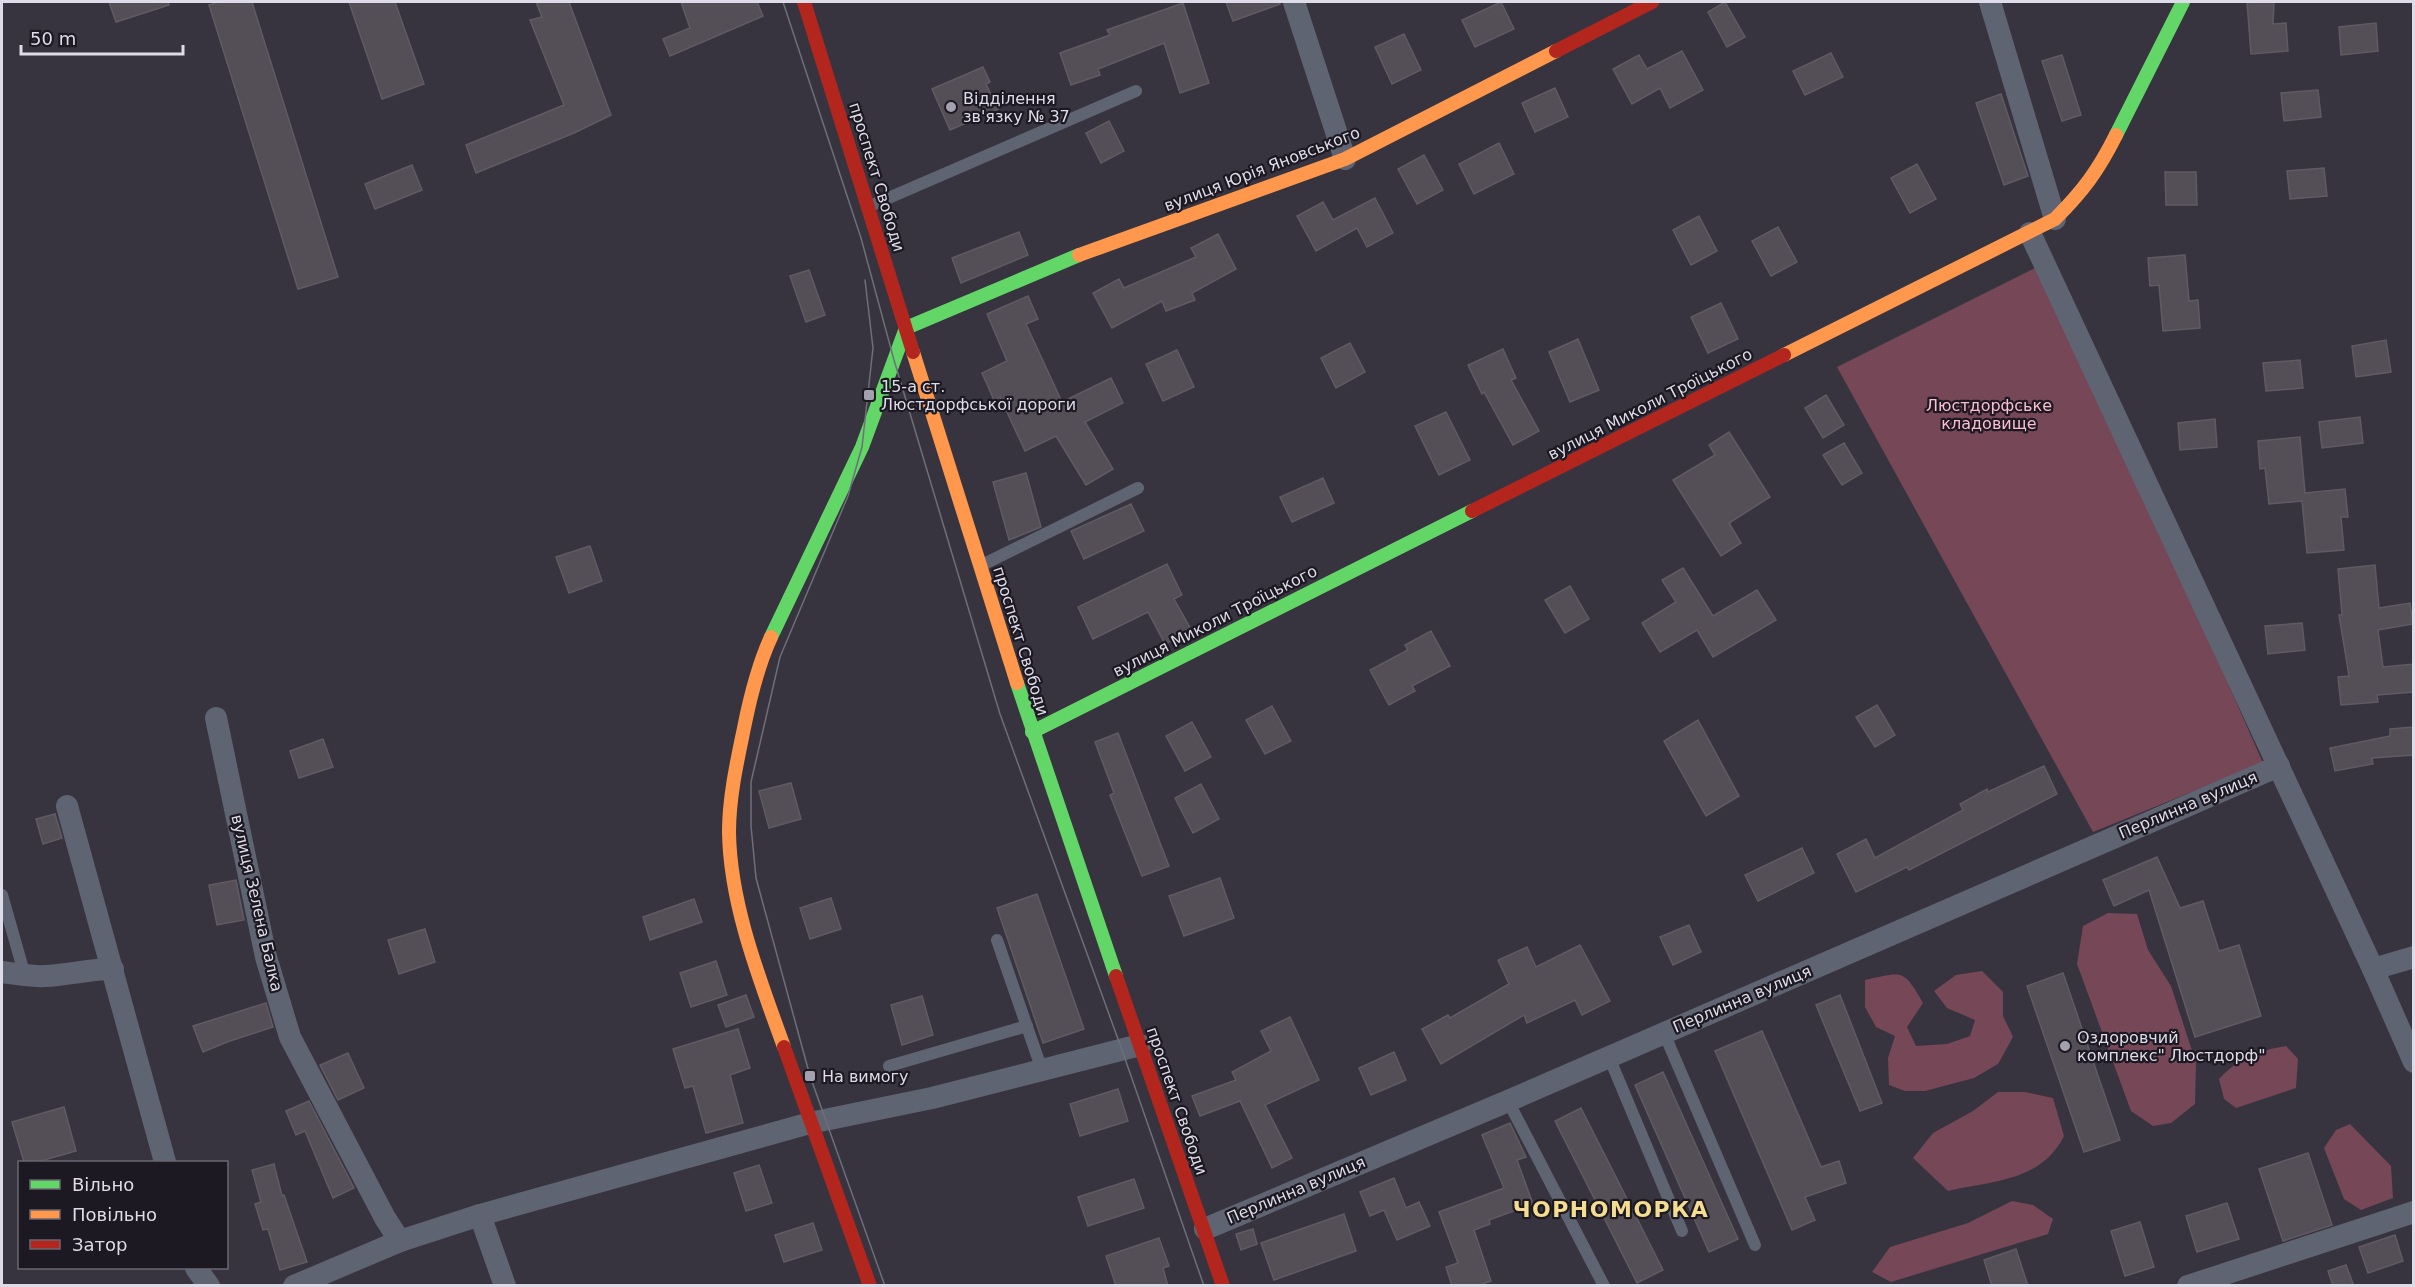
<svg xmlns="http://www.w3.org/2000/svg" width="2415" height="1287" viewBox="0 0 2415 1287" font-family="'DejaVu Sans',sans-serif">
<rect width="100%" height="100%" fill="#37343f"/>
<g fill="#764756">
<path d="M2043,264L2263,763L2093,832L1837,367Z"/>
<path d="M2108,913L2137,914L2148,950L2171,986L2196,1063L2195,1104L2171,1123L2153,1126L2131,1111L2077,964L2083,926Z"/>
<path d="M1982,971L2003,992V1016L2013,1037L1998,1064L1974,1078L1925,1091H1905L1889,1085L1888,1058L1895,1036L1876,1027L1865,1007V980C1903,972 1903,968 1923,1003L1907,1027L1916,1046L1947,1044L1970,1036L1975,1020L1947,1008L1934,991L1956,975Z"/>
<path d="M2286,1046L2298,1059L2296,1088L2236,1108L2224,1099L2219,1079C2240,1057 2256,1051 2286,1046Z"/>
<path d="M1998,1092H2025L2053,1098L2064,1136C2041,1182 1991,1181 1948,1191L1913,1158L1933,1133L1973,1111Z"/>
<path d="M2350,1124L2391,1166L2393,1198L2361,1210L2344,1199L2324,1148L2336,1130Z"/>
<path d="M2012,1201L2033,1205L2053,1219L2048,1234L1891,1282L1872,1272L1890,1247L1968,1223Z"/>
</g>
<g fill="#544f57" stroke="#605b63" stroke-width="1.5">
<path d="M109,2H168L169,5L116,22Z"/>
<path d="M219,2H252L338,277L298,289L209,5Z"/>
<path d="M349,2H395L424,84L382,99Z"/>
<path d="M536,2H569L611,115L574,133L476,173L466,145L564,105L530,20L542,17Z"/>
<path d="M681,2H757L763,16L670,56L663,39L690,28Z"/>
<path d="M1226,2H1279L1280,4L1233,21Z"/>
<path d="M1501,2L1514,29L1475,47L1462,20Z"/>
<path d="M1725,2L1745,37L1727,47L1708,12Z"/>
<path d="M2247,2H2274L2273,24L2286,23L2288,51L2251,54Z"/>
<path d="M1183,3L1209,83L1180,93L1164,43L1098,69L1100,75L1071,85L1060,53L1110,35L1107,30Z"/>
<path d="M2376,23L2378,51L2341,55L2339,27Z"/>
<path d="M1404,34L1421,70L1392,84L1375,47Z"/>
<path d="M1682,51L1703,90L1670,108L1660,88L1632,104L1613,69L1639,55L1647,69Z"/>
<path d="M1831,53L1843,77L1805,95L1793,71Z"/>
<path d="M2062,55L2081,115L2062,121L2042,61Z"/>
<path d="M983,67L990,82L986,84L998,109L950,130L932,89Z"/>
<path d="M1555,88L1568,117L1535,132L1522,103Z"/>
<path d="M2318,90L2321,117L2284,121L2281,93Z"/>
<path d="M2001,94L2028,176L2004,185L1976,103Z"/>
<path d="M1109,121L1124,151L1101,163L1086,133Z"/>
<path d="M1499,143L1514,174L1474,194L1459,164Z"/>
<path d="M1424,155L1443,190L1417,204L1398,169Z"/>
<path d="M1917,164L1936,199L1910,213L1891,178Z"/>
<path d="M412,165L422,190L375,209L365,184Z"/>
<path d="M2324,168L2327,196L2290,199L2287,171Z"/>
<path d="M2165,172H2196L2197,205H2166Z"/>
<path d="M1375,198L1393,233L1367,247L1357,228L1316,251L1297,216L1323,202L1333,220Z"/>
<path d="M1699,216L1717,251L1691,265L1673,230Z"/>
<path d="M1778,227L1797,262L1771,276L1752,241Z"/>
<path d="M1019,232L1028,255L961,283L952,258Z"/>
<path d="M1218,234L1236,269L1192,293L1195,300L1166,311L1162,301L1112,328L1093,293L1119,279L1124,288L1196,257L1191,248Z"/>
<path d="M2185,255L2189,301L2198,300L2200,328L2163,331L2159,285L2150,286L2148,258Z"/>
<path d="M809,270L825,315L806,322L790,276Z"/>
<path d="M1028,296L1038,319L1026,324L1062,402L1111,378L1123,403L1085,422L1113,469L1086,485L1056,436L1025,451L1000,397L994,400L982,373L1007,361L987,314Z"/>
<path d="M1721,303L1738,339L1708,353L1691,317Z"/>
<path d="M1578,339L1599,390L1570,402L1549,352Z"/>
<path d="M2386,340L2391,372L2356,377L2352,346Z"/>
<path d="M1350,343L1365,372L1336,388L1321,358Z"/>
<path d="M1503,349L1516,378L1511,380L1539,431L1513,445L1484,392L1482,394L1468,365Z"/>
<path d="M1177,350L1194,387L1163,401L1146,364Z"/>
<path d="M2300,360L2303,388L2266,391L2263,363Z"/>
<path d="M1826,395L1844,425L1823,438L1805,408Z"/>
<path d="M1446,412L1470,460L1439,475L1415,426Z"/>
<path d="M2360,417L2363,443L2322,448L2319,422Z"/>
<path d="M2215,419L2217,447L2180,450L2178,423Z"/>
<path d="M1729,432L1770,497L1729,523L1741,543L1721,556L1673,480L1715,455L1709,445Z"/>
<path d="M2300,437L2305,493L2345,489L2348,517H2341L2344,550L2307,553L2302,501L2269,504L2265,468L2260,469L2258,441Z"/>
<path d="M1844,443L1862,473L1842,485L1823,455Z"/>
<path d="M1026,473L1041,527L1009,540L993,482Z"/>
<path d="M1323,478L1334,503L1292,522L1280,497Z"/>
<path d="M1131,504L1144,531L1084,559L1071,531Z"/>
<path d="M590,546L602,581L569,593L556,557Z"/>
<path d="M1167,564L1182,595L1174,599L1192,631L1165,644L1148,612L1093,639L1078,607Z"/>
<path d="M2375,565L2379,608L2410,603L2413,624L2378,630L2383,667L2414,664V692L2377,695L2378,702L2341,705L2338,677L2349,676L2339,615H2342L2338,569Z"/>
<path d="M1683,568L1713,616L1757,590L1776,620L1713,657L1697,630L1660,652L1642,623L1676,602L1662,580Z"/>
<path d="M1570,586L1589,619L1565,633L1545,600Z"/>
<path d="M2302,623L2305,650L2268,654L2265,626Z"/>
<path d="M1431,631L1450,666L1412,686L1415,691L1389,705L1370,670L1408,650L1405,645Z"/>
<path d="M1877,705L1895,735L1875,747L1856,717Z"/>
<path d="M1272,706L1291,741L1265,754L1246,720Z"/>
<path d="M1698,720L1739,796L1706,816L1664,741Z"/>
<path d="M1192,722L1211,757L1185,771L1166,736Z"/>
<path d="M2414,727V755L2372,758L2373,764L2335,771L2330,748L2390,736V729Z"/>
<path d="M1118,733L1169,866L1142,876L1110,795L1114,793L1095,742Z"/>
<path d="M323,739L333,767L299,778L290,751Z"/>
<path d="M2044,766L2057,794L1909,870L1907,867L1856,892L1837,854L1866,839L1875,858L1963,810L1960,804L1987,789L1988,792Z"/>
<path d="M791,783L801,819L769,828L759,791Z"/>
<path d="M1201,784L1219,819L1193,833L1175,798Z"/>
<path d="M55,814L62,838L43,844L36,819Z"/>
<path d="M1802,848L1814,873L1758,901L1745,875Z"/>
<path d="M2157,857L2180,908L2203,901L2219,951L2239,945L2261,1016L2195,1037L2149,890L2114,906L2103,880Z"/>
<path d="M1220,878L1234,918L1184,936L1169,896Z"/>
<path d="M236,880L244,920L217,925L209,885Z"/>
<path d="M1037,894L1084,1029L1043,1043L997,908Z"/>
<path d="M831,898L841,929L810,939L800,908Z"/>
<path d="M694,899L702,922L650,940L643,917Z"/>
<path d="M1689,925L1701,952L1673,965L1660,937Z"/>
<path d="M425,929L435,962L399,974L388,940Z"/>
<path d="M1580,945L1610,1001L1582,1015L1575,1000L1527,1023L1524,1015L1441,1064L1422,1029L1448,1015L1450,1018L1509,984L1498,960L1527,947L1536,967Z"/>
<path d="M716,961L727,995L691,1007L680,973Z"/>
<path d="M2063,973L2120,1140L2084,1152L2027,986Z"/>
<path d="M746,995L754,1017L726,1027L718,1005Z"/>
<path d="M1840,995L1882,1103L1860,1111L1816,1005Z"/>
<path d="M922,996L933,1035L902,1045L891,1005Z"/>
<path d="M266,1003L273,1027L227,1042L203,1052L193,1026Z"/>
<path d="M1290,1017L1319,1080L1265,1105L1292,1158L1272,1168L1240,1101L1200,1116L1192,1096L1236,1080L1232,1072L1271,1051L1261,1031Z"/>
<path d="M738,1029L750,1068L730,1075L743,1123L706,1133L693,1086L685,1088L673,1049Z"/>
<path d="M1762,1031L1821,1167L1839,1161L1846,1183L1805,1197L1815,1220L1792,1230L1715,1051Z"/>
<path d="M1394,1052L1406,1080L1371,1095L1359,1068Z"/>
<path d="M348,1053L364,1088L338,1100L320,1065Z"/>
<path d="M1663,1072L1738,1239L1709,1252L1635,1085Z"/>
<path d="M1118,1089L1128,1121L1080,1136L1070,1104Z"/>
<path d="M309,1101L354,1188L333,1198L305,1131L296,1135L286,1111Z"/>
<path d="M64,1107L76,1151L37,1162H24L12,1122Z"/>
<path d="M1581,1108L1663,1270L1637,1283L1555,1121Z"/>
<path d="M1510,1123L1526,1157L1517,1160L1533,1204L1489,1220L1490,1224L1474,1230L1491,1281L1477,1286H1452L1446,1267L1458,1263L1439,1212L1504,1188L1482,1135Z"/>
<path d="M2308,1153L2332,1225L2283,1241L2259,1169Z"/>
<path d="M274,1164L282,1196L284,1195L307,1262L280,1270L268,1229L263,1230L255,1204L261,1202L252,1170Z"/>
<path d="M759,1165L772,1203L746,1211L734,1173Z"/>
<path d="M1394,1178L1406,1208L1419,1202L1430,1226L1397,1240L1384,1210L1370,1216L1360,1192Z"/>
<path d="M1134,1179L1144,1208L1088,1226L1078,1197Z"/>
<path d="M2227,1203L2239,1239L2197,1252L2186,1216Z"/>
<path d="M1344,1214L1356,1251L1274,1280L1261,1243Z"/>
<path d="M2140,1222L2154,1267L2125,1276L2111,1231Z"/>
<path d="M813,1223L822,1250L784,1262L775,1235Z"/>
<path d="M1253,1229L1257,1244L1241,1250L1236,1234Z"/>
<path d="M2395,1235L2403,1261L2368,1273L2359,1247Z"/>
<path d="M1159,1238L1169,1266L1163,1268L1168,1286H1116L1106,1256Z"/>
<path d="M2016,1249L2028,1286H1992L1984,1260Z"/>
<path d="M2346,1265L2354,1286H2333L2328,1271Z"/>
</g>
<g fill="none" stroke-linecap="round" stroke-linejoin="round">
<g stroke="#5f6472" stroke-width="12">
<path d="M870,206L1136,91"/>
<path d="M982,565L1138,488"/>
<path d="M2,895L25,976"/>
<path d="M997,940L1042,1070"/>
<path d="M1664,1033L1755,1245"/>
<path d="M1609,1057L1682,1231"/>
<path d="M889,1066L1027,1026"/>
<path d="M1508,1101L1604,1286"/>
</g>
<g stroke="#5f6472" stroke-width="22">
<path d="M1294,2L1345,159"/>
<path d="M1990,2L2055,219"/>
<path d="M2030,233L2373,969L2414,1062"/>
<path d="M216,718L266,957L290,1037L385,1218L400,1241"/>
<path d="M67,806L165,1162"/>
<path d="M2373,969L2414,957"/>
<path d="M2,972C16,974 30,977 45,976C68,975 90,969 113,969"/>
<path d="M480,1215L505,1286"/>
<path d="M1205,1229L1508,1101L2279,766"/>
<path d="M196,1268L209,1286"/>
<path d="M294,1286L400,1241L480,1215L810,1123L932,1098L1140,1045"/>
<path d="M2188,1286L2414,1212"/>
</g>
<g stroke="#63d668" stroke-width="14">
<path d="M2116,135L2183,2"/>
<path d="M771,637L862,447L906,328L1079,255"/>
<path d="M1017,683L1116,976"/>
<path d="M1032,732L1472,511"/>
</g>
<g stroke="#ff974d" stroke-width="14">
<path d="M1079,255L1345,159L1556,51"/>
<path d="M913,352L1017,683"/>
<path d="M1784,355L2055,219C2083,191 2098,171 2116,135"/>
<path d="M771,637C758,665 750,698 744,728C737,762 729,797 729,832C730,905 760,980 784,1047"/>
</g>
<g stroke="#b3261e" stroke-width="14">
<path d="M804,2L913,352"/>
<path d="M1556,51L1652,2"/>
<path d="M1472,511L1784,355"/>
<path d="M1116,976L1223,1286"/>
<path d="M784,1047L870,1286"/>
</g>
<g stroke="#6d6f7a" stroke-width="1.5">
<path d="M783,2L861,238L894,360L1000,714L1122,1050L1204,1286"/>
<path d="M865,280L873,348L862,447L848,496L780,657L751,782V826L756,878L810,1076L885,1286"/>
</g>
</g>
<g fill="#a4a1ae" stroke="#1c1922" stroke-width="2">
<circle cx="951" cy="107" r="6"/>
<rect x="863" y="389" width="12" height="12" rx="3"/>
<circle cx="2065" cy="1046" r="6"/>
<rect x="804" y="1070" width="12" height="12" rx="3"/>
</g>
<g text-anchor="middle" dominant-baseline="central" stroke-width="4.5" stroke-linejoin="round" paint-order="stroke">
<g font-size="16" fill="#dfdce9" stroke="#1c1922" text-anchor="start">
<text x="963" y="98">Відділення<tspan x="963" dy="18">зв'язку № 37</tspan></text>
<text x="881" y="386">15-а ст.<tspan x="881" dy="18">Люстдорфської дороги</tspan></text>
<text x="2077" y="1037">Оздоровчий<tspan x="2077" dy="18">комплекс" Люстдорф"</tspan></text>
<text x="822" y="1076">На вимогу</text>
</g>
<g font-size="16" fill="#dfdce9" stroke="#1c1922">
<text transform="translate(1262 169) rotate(-21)">вулиця Юрія Яновського</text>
<text transform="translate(877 177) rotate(73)">проспект Свободи</text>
<text transform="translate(1650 404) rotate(-27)">вулиця Миколи Троїцького</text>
<text transform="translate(1215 621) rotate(-27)">вулиця Миколи Троїцького</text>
<text transform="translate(1021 641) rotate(73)">проспект Свободи</text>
<text transform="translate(2188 805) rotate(-23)">Перлинна вулиця</text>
<text transform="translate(257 903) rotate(77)">вулиця Зелена Балка</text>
<text transform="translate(1742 999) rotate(-23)">Перлинна вулиця</text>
<text transform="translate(1177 1101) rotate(71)">проспект Свободи</text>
<text transform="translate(1296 1190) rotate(-23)">Перлинна вулиця</text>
</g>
<g font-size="16" fill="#ffbdd0" stroke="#1c1922">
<text x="1989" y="405">Люстдорфське<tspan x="1989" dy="18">кладовище</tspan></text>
</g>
<g font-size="22" font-weight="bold" letter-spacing="1.5" fill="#f4dd90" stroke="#1c1922">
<text x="1611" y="1209">ЧОРНОМОРКА</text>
</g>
</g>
<rect width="2415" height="1287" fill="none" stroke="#dfdce9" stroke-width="6"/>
<rect x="18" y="1161" width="210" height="108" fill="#1c1922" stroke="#6a6772" stroke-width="1.5"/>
<rect x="30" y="1180" width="30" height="9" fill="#63d668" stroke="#6a6772" stroke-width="1.5"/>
<text x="72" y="1191" font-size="18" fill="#dfdce9">Вільно</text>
<rect x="30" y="1210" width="30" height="9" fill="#ff974d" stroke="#6a6772" stroke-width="1.5"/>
<text x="72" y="1221" font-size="18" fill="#dfdce9">Повільно</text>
<rect x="30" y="1240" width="30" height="9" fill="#b3261e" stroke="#6a6772" stroke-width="1.5"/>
<text x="72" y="1251" font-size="18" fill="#dfdce9">Затор</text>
<path d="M21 45v9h162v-9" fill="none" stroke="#dfdce9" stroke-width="3"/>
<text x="30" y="45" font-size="18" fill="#dfdce9" stroke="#1c1922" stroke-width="4.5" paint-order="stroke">50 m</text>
</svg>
